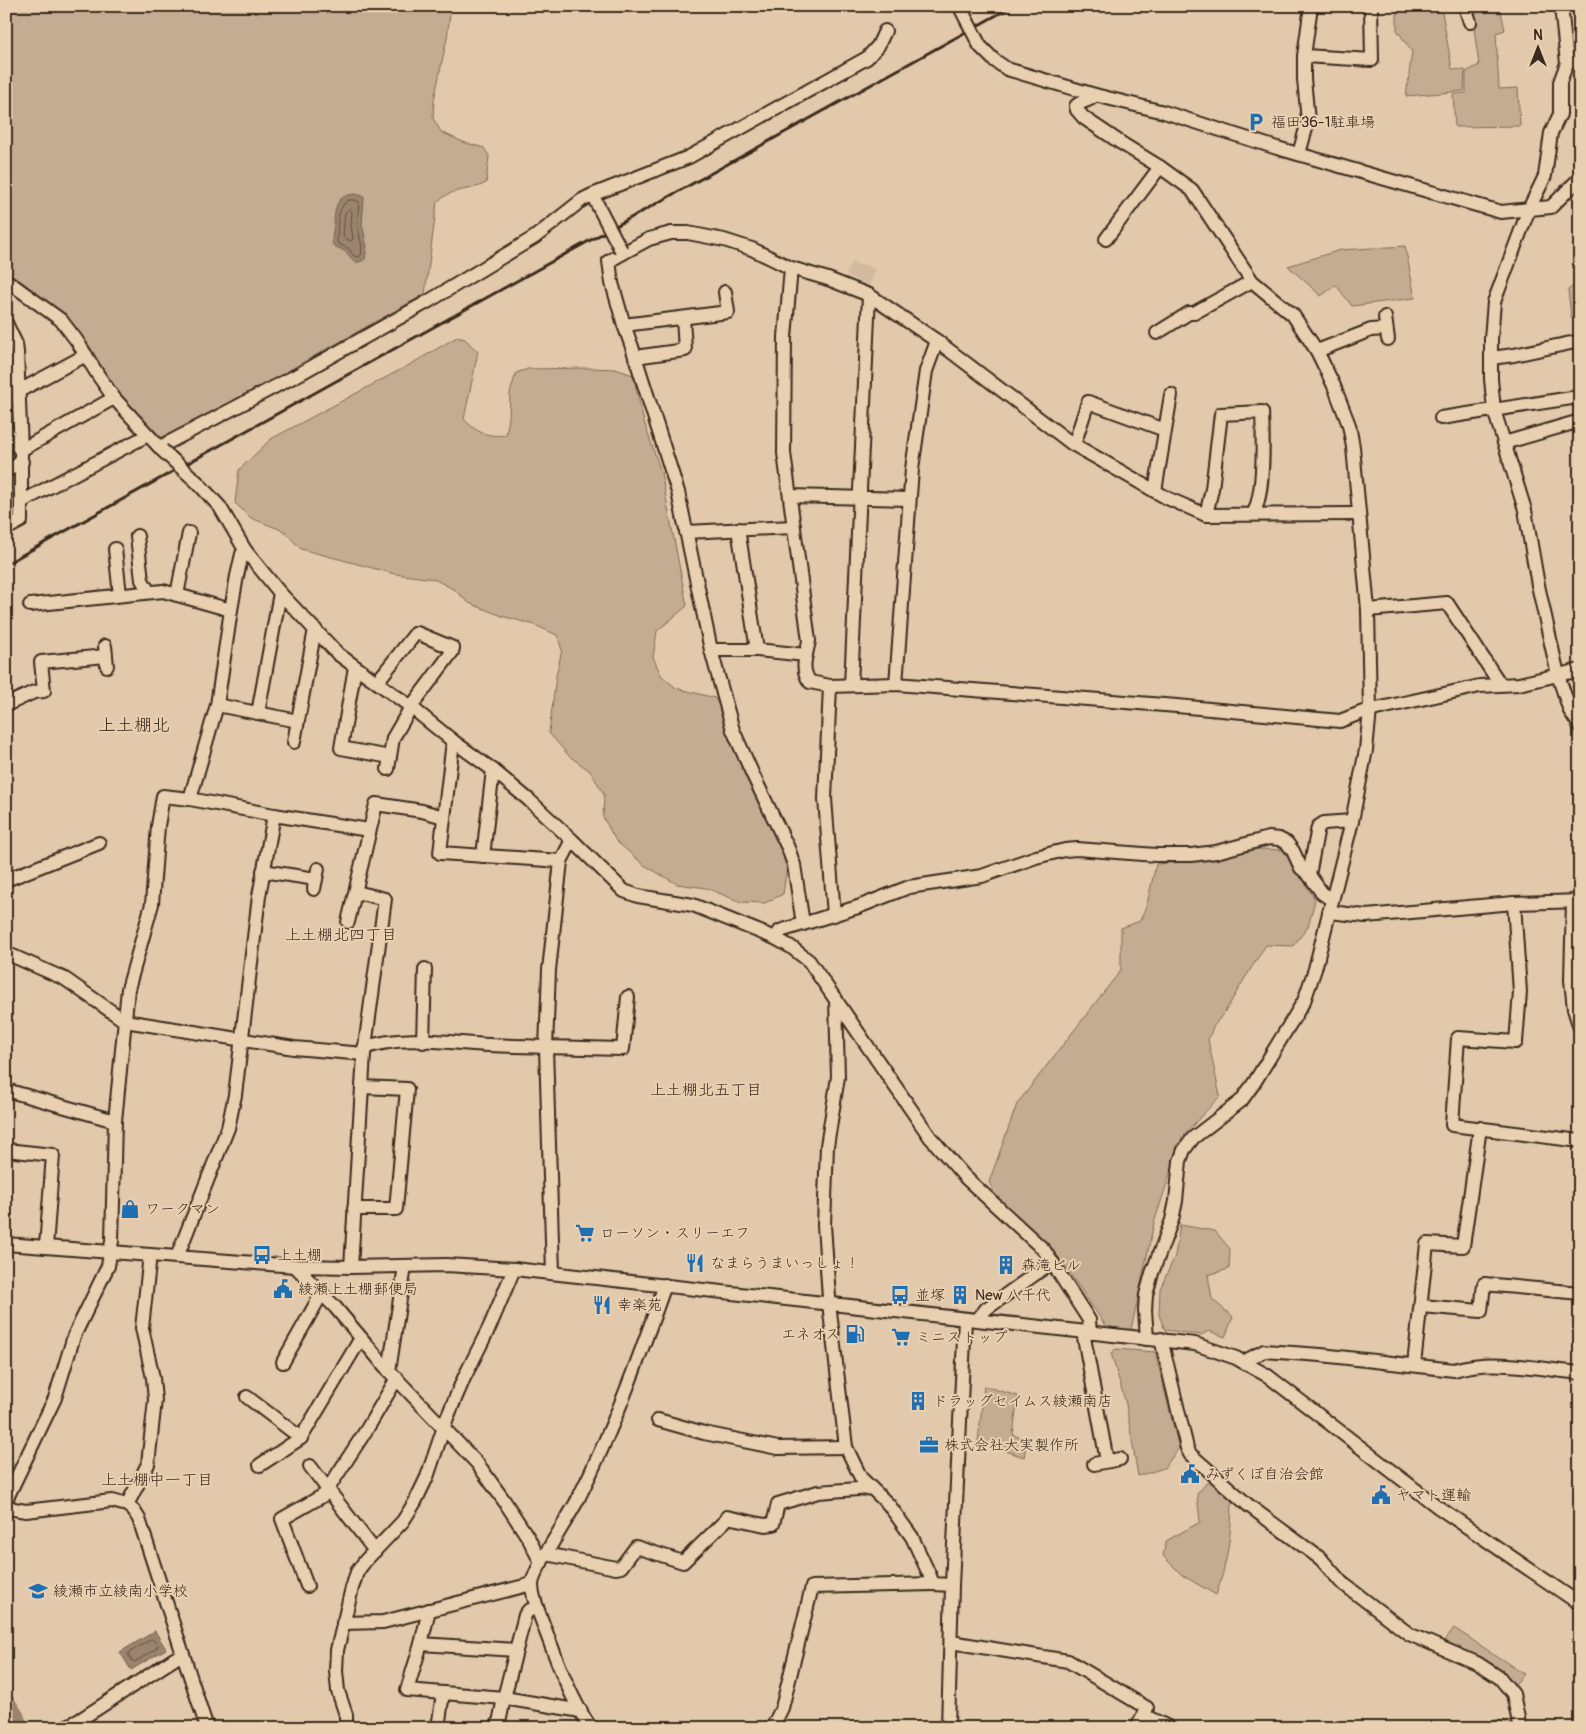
<svg xmlns="http://www.w3.org/2000/svg" width="1586" height="1734" viewBox="0 0 1586 1734" font-family="Pangolin,'Klee One',sans-serif">
<rect width="100%" height="100%" fill="#e2c9ab"/>
<filter id="ink" filterUnits="userSpaceOnUse"><feTurbulence type="fractalNoise" baseFrequency=".02" numOctaves="2"/><feDisplacementMap in="SourceGraphic" scale="10" xChannelSelector="R" yChannelSelector="G"/><feConvolveMatrix kernelMatrix="1 2 1 2 8 2 1 2 1" color-interpolation-filters="sRGB"/></filter>
<g filter="url(#ink)">
<path fill="#d2ba9e" d="M852,261L858,265L861,266L863,264L876,270L868,288L861,285L858,281L846,275Z"/>
<g fill="#c3ac91" stroke="#7f6b58">
<path d="M6,6H451L447,38L434,100L433,118L441,132L463,142L484,148L489,156L486,183C467,193 455,186 437,202L425,294L168,438L155,436L106,380L88,344L65,316L25,284L6,272Z"/>
<path d="M1397,6H1441L1452,69L1465,70L1464,91L1406,96L1412,52L1397,30Z"/>
<path d="M1500,7L1505,30L1496,33L1499,89L1518,88L1520,126L1455,127L1453,94L1466,93V72L1479,65L1472,14Z"/>
<path d="M1405,246L1415,298L1352,306L1336,285L1321,296L1288,266L1340,250Z"/>
<path d="M1580,255V315L1571,317L1568,290L1579,282L1577,260Z"/>
<path d="M457,337L465,339L478,352L464,419C477,433 487,437 506,435L509,418L510,393L516,373L528,369L589,368L615,369L633,375L644,422L661,472L687,606L657,631L653,657L661,675L676,688L715,698L731,729L770,819L787,866L783,894L765,903L741,902L706,888L677,884L644,865L616,841L603,817L604,794L590,771L569,756L549,733L556,676L562,650L557,635L535,625L502,616L469,603L455,590L434,579L395,574L301,549L284,531L251,518L235,503L239,470L271,439L411,364Z"/>
<path d="M14,361L18,433L13,435L6,423V365Z"/>
<path d="M1257,849L1286,850L1315,900L1308,927L1293,946L1266,945L1245,978L1226,1010L1213,1027L1208,1040L1220,1096L1182,1137L1154,1223L1131,1330L1108,1329L1057,1255L994,1193L989,1182L1017,1104L1121,970V928L1140,921L1147,904L1156,864L1199,861Z"/>
<path d="M1180,1225L1215,1231L1230,1249L1229,1269L1208,1275L1212,1299L1233,1317L1225,1337L1209,1331L1201,1335L1165,1330L1159,1315L1160,1289L1175,1256Z"/>
<path d="M1116,1349L1155,1352L1179,1448L1164,1468L1138,1476L1126,1404L1111,1353Z"/>
<path d="M984,1386L1018,1396L1013,1435L1027,1440L1024,1457L978,1442Z"/>
<path d="M1209,1480L1232,1499C1232,1531 1227,1565 1216,1595L1182,1575L1163,1556L1166,1541L1200,1522L1197,1494Z"/>
<path d="M1454,1628L1524,1674L1512,1688L1441,1645Z"/>
<path d="M1495,1720L1512,1722L1513,1728H1482L1483,1725Z"/>
</g>
<g fill="#9a846e" stroke="#74604e">
<path d="M356,194L363,196L364,199L362,224L367,247L365,259C353,268 352,256 344,251C340,248 336,248 333,245C331,238 333,232 334,225C335,208 335,195 356,194Z"/>
<path d="M155,1631L166,1649L131,1670L120,1652Z"/>
</g>
<g fill="none" stroke-linecap="round" stroke-linejoin="round">
<g stroke="#614e3e" stroke-width="1">
<path d="M349,200H356L359,202L357,224L362,247L361,255L359,257L354,256L348,248L338,244L337,240C338,226 336,207 349,200Z"/>
<path d="M350,209L352,211L351,225L353,239L351,241L343,237L345,213Z"/>
<path d="M152,1639L158,1645L157,1648L135,1662L132,1661L128,1655L129,1653Z"/>
</g>
<path stroke="#9a846e" stroke-width="19" d="M6,1703L15,1717L19,1728"/>
<g stroke="#3b2a1e" stroke-width="16">
<g id="minor">
<path d="M1465,6L1470,22"/>
<path d="M1561,6L1567,63L1560,82V114L1551,133L1545,176L1529,209L1494,302L1491,339V379L1494,410L1525,510L1538,585L1558,675L1570,711L1580,726"/>
<path d="M980,46L994,60L1007,69L1095,95L1164,112L1277,148L1501,212L1551,207L1580,178"/>
<path d="M1304,56L1372,60L1371,6"/>
<path d="M1567,63L1580,61"/>
<path d="M1095,95C1089,102 1082,100 1076,106L1077,110L1084,118L1121,143L1160,167L1192,190L1252,281L1293,315L1317,351L1334,386L1349,425L1353,447L1368,610L1370,710L1366,750L1352,821L1315,969L1304,1001L1254,1083L1241,1101L1193,1138L1184,1150L1180,1161L1176,1201L1172,1220L1152,1273L1146,1295L1145,1310L1147,1339"/>
<path d="M1299,154L1308,121L1304,79V56L1311,6"/>
<path d="M1106,239L1160,167"/>
<path d="M621,250L623,253L609,261L612,283L624,325L632,347L678,492L711,650L733,730L753,775L788,848L794,865L803,924"/>
<path d="M623,253L649,239L671,233H688L724,240L752,249L791,268L828,279L869,295L937,341L1071,443L1167,498L1206,515L1359,514"/>
<path d="M791,268L785,337L784,453L809,641C806,656 800,669 810,682L830,686L896,684L1177,706L1340,721L1363,712L1480,686L1519,684L1580,670"/>
<path d="M6,280L61,320L77,341L98,375L114,398L162,450"/>
<path d="M1385,317L1388,339"/>
<path d="M6,323L16,344L17,352L21,450V521L6,529"/>
<path d="M624,325L728,312L725,292"/>
<path d="M1157,333L1189,313H1194L1252,281"/>
<path d="M1317,351L1371,330L1386,329"/>
<path d="M635,357L685,350L683,318"/>
<path d="M1491,358L1514,355L1580,341"/>
<path d="M19,391L86,355"/>
<path d="M1441,418L1578,397L1580,404"/>
<path d="M6,430L14,444L21,450L114,398"/>
<path d="M1504,443L1580,421"/>
<path d="M1074,445L1088,402L1165,430"/>
<path d="M160,447L301,373L429,301L535,237L582,200L592,195L689,157L867,58L878,46L885,31"/>
<path d="M6,471L22,462"/>
<path d="M197,482L220,507L245,550L280,593L338,654L411,707L453,741L493,770L529,800L572,840L624,891L638,896L693,905L775,938L791,947L809,961L930,1137L965,1177L1044,1250L1089,1320L1090,1333"/>
<path d="M1155,491L1171,395"/>
<path d="M790,496L909,499"/>
<path d="M21,502L148,435"/>
<path d="M1206,515L1212,489L1221,414L1262,412C1263,437 1265,494 1253,514"/>
<path d="M738,529L757,650"/>
<path d="M686,532L794,527"/>
<path d="M137,536L142,580L149,592"/>
<path d="M115,549L120,595"/>
<path d="M177,595L189,533"/>
<path d="M30,605L163,591L231,610"/>
<path d="M1368,610L1447,603L1500,684"/>
<path d="M105,646L107,666"/>
<path d="M711,650H757L806,655"/>
<path d="M355,667L341,748L390,757"/>
<path d="M377,682L415,634L417,633L453,648L452,652L411,707L393,738L388,769"/>
<path d="M896,684L912,469L926,371L937,341"/>
<path d="M851,685L869,295"/>
<path d="M830,686L825,799L834,915"/>
<path d="M6,705L34,692L44,691L41,662L106,656"/>
<path d="M217,705L298,721"/>
<path d="M258,713L280,593"/>
<path d="M453,741L440,853L561,861"/>
<path d="M294,742L315,629"/>
<path d="M190,799L217,705L231,610L237,576L242,554L245,550"/>
<path d="M274,815L369,830"/>
<path d="M483,856L493,770"/>
<path d="M263,871L316,879"/>
<path d="M1309,875L1318,827L1324,823L1352,821"/>
<path d="M6,880L99,843"/>
<path d="M314,889L318,869"/>
<path d="M1573,901L1571,980L1574,1009L1580,1028"/>
<path d="M1514,903L1520,992L1516,1042L1458,1038L1452,1125L1580,1141"/>
<path d="M1329,912L1366,916L1514,903L1580,901"/>
<path d="M348,922L376,804L422,811L444,817"/>
<path d="M775,938L780,931L858,907L909,887L982,876L1036,857L1065,850L1077,849L1156,855H1191L1216,852L1269,838L1279,839L1287,843L1293,851L1301,868L1309,875L1322,893L1332,900"/>
<path d="M6,953L65,979L125,1021L294,1048L364,1054"/>
<path d="M836,999L838,1077L827,1146L824,1225L830,1312L846,1447L861,1478L889,1505L912,1537L930,1576L933,1584L952,1585"/>
<path d="M423,1042L425,969"/>
<path d="M364,1048C403,1034 449,1043 489,1045C534,1047 579,1048 623,1049L628,997"/>
<path d="M6,1090L115,1121"/>
<path d="M6,1150L53,1155L46,1247"/>
<path d="M354,1209H396L407,1089L362,1087"/>
<path d="M6,1244L295,1266L351,1267L446,1265L514,1269L1195,1344L1236,1358L1268,1376L1438,1507L1580,1604"/>
<path d="M295,1266L335,1307L389,1371L477,1463L505,1502L529,1539L541,1563"/>
<path d="M351,1267L364,1054L385,899L356,892"/>
<path d="M553,1273L546,1048L549,970L561,861L572,840"/>
<path d="M1421,1306L1481,1311L1484,1284L1580,1293"/>
<path d="M977,1320L986,1309L1052,1262"/>
<path d="M1083,1332L1107,1461"/>
<path d="M1161,1339L1187,1448L1190,1454L1248,1505L1321,1559L1341,1582L1409,1634L1477,1663L1500,1678L1513,1694L1518,1718L1519,1728"/>
<path d="M283,1362L322,1293"/>
<path d="M1243,1362L1264,1351L1321,1355L1454,1370C1493,1358 1539,1369 1580,1373"/>
<path d="M1414,1365L1427,1244L1463,1246L1480,1128"/>
<path d="M389,1371L405,1266"/>
<path d="M247,1397L301,1438"/>
<path d="M658,1420L704,1433L778,1448L846,1447"/>
<path d="M1094,1464L1120,1459"/>
<path d="M260,1465L301,1438L361,1338"/>
<path d="M310,1466L375,1551"/>
<path d="M6,1500L55,1398L74,1336L108,1266L112,1241L115,1121L128,989L152,904L158,826L163,796L190,799L274,815L259,896L235,1095L228,1128L177,1257"/>
<path d="M6,1505L14,1509L26,1511L112,1501L127,1505L134,1511L139,1519L207,1728"/>
<path d="M127,1505L148,1464L155,1400L153,1378L142,1328L150,1255"/>
<path d="M546,1554L616,1568L621,1567L636,1547L683,1562L725,1521L727,1517L765,1525L773,1524L778,1504L818,1492L871,1488"/>
<path d="M307,1586L282,1519L324,1495L367,1429L397,1378"/>
<path d="M429,1610L421,1644L407,1690L504,1698L581,1711"/>
<path d="M343,1623L383,1622L532,1584"/>
<path d="M951,1642L1068,1661L1147,1708L1137,1728"/>
<path d="M421,1644L516,1650"/>
<path d="M1143,1715L1170,1728"/>
<path d="M62,1728L78,1721L182,1654"/>
<path d="M346,1728V1715L338,1691L336,1671L337,1650L352,1588L357,1572L365,1561L403,1521L415,1502L427,1477L447,1418L464,1378L490,1326L514,1269"/>
<path d="M438,1728L443,1693"/>
<path d="M498,1728L504,1698L525,1615L528,1611L537,1607"/>
<path d="M591,1728C571,1701 554,1653 542,1621C538,1610 532,1597 532,1585C532,1571 570,1516 578,1499C613,1430 639,1358 665,1285"/>
<path d="M772,1728L782,1708L812,1587L933,1584"/>
<path d="M948,1728L952,1585L965,1319"/>
</g>
</g>
<use href="#minor" stroke="#e9d0b1" stroke-width="12"/>
<path stroke="#3b2a1e" stroke-width="3" d="M6,564L1013,6"/>
<g stroke="#3b2a1e" stroke-width="16" stroke-linecap="butt">
<g id="minor-bridge">
<path d="M960,7L980,46"/>
<path d="M596,202L621,250"/>
<path d="M162,450L197,482"/>
</g>
</g>
<use href="#minor-bridge" stroke="#e9d0b1" stroke-width="12"/>
</g>
</g>
<defs>
<g id="parking-bare" transform="scale(1.5)"><path d="M-3.5-5.5H1a3.5 3.5 0 0 1 0 7H-1V5.5H-3.5ZM-1-3.4V-.6H.8a1.4 1.4 0 0 0 0-2.8Z" fill="#1f6fb2" stroke="#e9d0b1" stroke-width="2.5" paint-order="stroke"/></g>
<g id="shop-bare" transform="scale(1.5)"><path d="M-5-2.5h2.3a2.7 3.5 0 0 1 5.4 0H5L5.5 6h-11ZM-1.5-2.5h3a1.5 2.3 0 0 0-3 0Z" fill="#1f6fb2" stroke="#e9d0b1" stroke-width="2.5" paint-order="stroke"/></g>
<g id="supermarket-bare" transform="scale(1.5)"><path d="M-6-5.5h2.5l.6 2H6L4.5 2H-2.5L-4.4-4H-6ZM-1.5 3.2a1.3 1.3 0 1 0 .1 0ZM3 3.2a1.3 1.3 0 1 0 .1 0Z" fill="#1f6fb2" stroke="#e9d0b1" stroke-width="2.5" paint-order="stroke"/></g>
<g id="bus-bare" transform="scale(1.5)"><path d="M-5-6H5V4H4V6H2V4H-2V6H-4V4H-5ZM-3.5-4V0h7V-4ZM-3.5 1.2v1.5H-2V1.2ZM2 1.2v1.5H3.5V1.2Z" fill="#1f6fb2" stroke="#e9d0b1" stroke-width="2.5" paint-order="stroke"/></g>
<g id="restaurant-bare" transform="scale(1.5)"><path d="M-5-6h1v4h1v-4h1v4h1v-4h1v5L-1.5 .5V6h-2V.5L-5-1ZM5-6V6H3V1.5H1.5Q1.5-4 5-6Z" fill="#1f6fb2" stroke="#e9d0b1" stroke-width="2.5" paint-order="stroke"/></g>
<g id="building-bare" transform="scale(1.5)"><path d="M-4-6H4V6H1V3H-1V6H-4ZM-2.5-4.3h1.7v1.8h-1.7ZM.8-4.3h1.7v1.8H.8ZM-2.5-1h1.7V.8h-1.7ZM.8-1h1.7V.8H.8Z" fill="#1f6fb2" stroke="#e9d0b1" stroke-width="2.5" paint-order="stroke"/></g>
<g id="civic-bare" transform="scale(1.5)"><path d="M-.6-6.5H3V-4.5H.6V-3L4-1V1h2V6H-6V1h2V-1L-.6-3ZM-1.2 2.5V6h2.4V2.5Z" fill="#1f6fb2" stroke="#e9d0b1" stroke-width="2.5" paint-order="stroke"/></g>
<g id="fuel-bare" transform="scale(1.5)"><path d="M-5.5-6h7V0h2V4h1.3V-2.5L3-4.5l.8-.8L6-3V5H2.5V1h-1V6h-7ZM-4.2-4.7v3.2H.2V-4.7Z" fill="#1f6fb2" stroke="#e9d0b1" stroke-width="2.5" paint-order="stroke"/></g>
<g id="office-bare" transform="scale(1.5)"><path d="M-6-3h4V-5.5h4V-3h4V5H-6ZM-1-4.5V-3h2v-1.5ZM-6 0V1H6V0Z" fill="#1f6fb2" stroke="#e9d0b1" stroke-width="2.5" paint-order="stroke"/></g>
<g id="school-bare" transform="scale(1.5)"><path d="M0-5L7-2L0 1L-7-2ZM-4 1L0 2.5L4 1V4Q0 6-4 4Z" fill="#1f6fb2" stroke="#e9d0b1" stroke-width="2.5" paint-order="stroke"/></g>
</defs>
<g fill-rule="evenodd">
<use href="#parking-bare" x="1256" y="122"/>
<use href="#shop-bare" x="130" y="1209"/>
<use href="#supermarket-bare" x="585" y="1233"/>
<use href="#bus-bare" x="262" y="1255"/>
<use href="#restaurant-bare" x="695" y="1263"/>
<use href="#building-bare" x="1006" y="1265"/>
<use href="#civic-bare" x="283" y="1289"/>
<use href="#bus-bare" x="900" y="1295"/>
<use href="#building-bare" x="960" y="1295"/>
<use href="#restaurant-bare" x="602" y="1305"/>
<use href="#fuel-bare" x="855" y="1334"/>
<use href="#supermarket-bare" x="901" y="1337"/>
<use href="#building-bare" x="918" y="1401"/>
<use href="#office-bare" x="929" y="1445"/>
<use href="#civic-bare" x="1190" y="1474"/>
<use href="#civic-bare" x="1381" y="1495"/>
<use href="#school-bare" x="38" y="1591"/>
</g>
<g text-anchor="middle" dominant-baseline="central" stroke-width="4" stroke-linejoin="round" paint-order="stroke">
<g font-size="15" fill="#3b2a1e" stroke="#e9d0b1" text-anchor="start">
<text x="1271" y="122">福田36-1駐車場</text>
<text x="145" y="1209">ワークマン</text>
<text x="600" y="1233">ローソン・スリーエフ</text>
<text x="277" y="1255">上土棚</text>
<text x="710" y="1263">なまらうまいっしょ！</text>
<text x="1021" y="1265">森滝ビル</text>
<text x="298" y="1289">綾瀬上土棚郵便局</text>
<text x="915" y="1295">並塚</text>
<text x="975" y="1295">New 八千代</text>
<text x="617" y="1305">幸楽苑</text>
<text x="840" y="1334" text-anchor="end">エネオス</text>
<text x="916" y="1337">ミニストップ</text>
<text x="933" y="1401">ドラッグセイムス綾瀬南店</text>
<text x="944" y="1445">株式会社大実製作所</text>
<text x="1205" y="1474">みずくぼ自治会館</text>
<text x="1396" y="1495">ヤマト運輸</text>
<text x="53" y="1591">綾瀬市立綾南小学校</text>
</g>
<g font-size="16" fill="#3b2a1e" stroke="#e9d0b1">
<text x="341" y="935">上土棚北四丁目</text>
<text x="706" y="1090">上土棚北五丁目</text>
<text x="157" y="1480">上土棚中一丁目</text>
</g>
<g font-size="18" fill="#3b2a1e" stroke="#e9d0b1">
<text x="134" y="725">上土棚北</text>
</g>
</g>
<rect width="1586" height="1734" fill="none" stroke="#e9d0b1" stroke-width="25"/>
<rect x="12" y="12" width="1561" height="1709" fill="none" stroke="#3b2a1e" stroke-width="2" filter="url(#ink)"/>
<g transform="translate(1538 48)" stroke="#e9d0b1" stroke-width="4" paint-order="stroke">
<path d="M0-4L9 19L0 12L-9 19Z" fill="#3b2a1e"/>
<text y="-8" font-size="14" font-weight="bold" text-anchor="middle" fill="#3b2a1e">N</text>
</g>
</svg>
